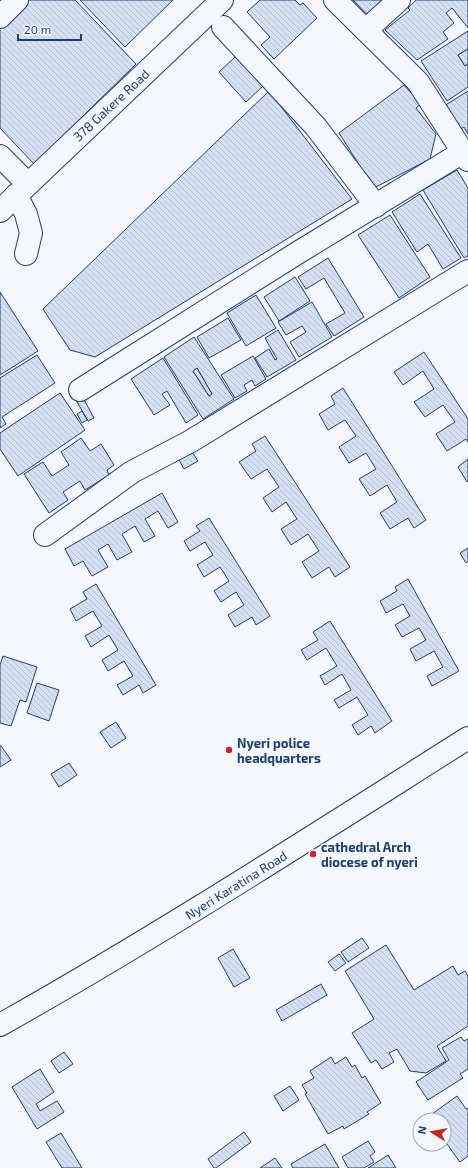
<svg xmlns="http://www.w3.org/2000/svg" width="468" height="1168" viewBox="0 0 468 1168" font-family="'Exo 2',sans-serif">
<defs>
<pattern id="building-back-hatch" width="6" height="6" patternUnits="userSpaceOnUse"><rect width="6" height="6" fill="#d5e0f0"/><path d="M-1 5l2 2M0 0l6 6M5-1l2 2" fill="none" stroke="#b6c1d1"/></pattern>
</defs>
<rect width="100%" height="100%" fill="#f4f7fb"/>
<g fill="url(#building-back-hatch)" stroke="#1d3f73" fill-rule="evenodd">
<path d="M29,0H75L136,64L34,164L0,128V28Z"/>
<path d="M80,0H173L125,47Z"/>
<path d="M260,0H295L300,5L303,3L317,18L274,59L261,45L270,37L247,12Z"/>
<path d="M353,0H392L372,20Z"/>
<path d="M416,0H468V28L452,8L446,13L454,23L443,32L448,39L417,60L385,30L410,10L408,8Z"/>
<path d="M468,31V49L458,55L465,66L468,64V87L447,101L421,61Z"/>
<path d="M468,49V64L465,66L458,55Z"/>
<path d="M235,57L263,86L246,102L219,72Z"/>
<path d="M404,85L421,104L416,108L436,134L430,159L374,188L339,133Z"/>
<path d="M269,91L352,199L95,357L70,350L43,309Z"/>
<path d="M468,91V134L464,127L459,130L444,106Z"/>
<path d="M457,170L468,188V256L464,258L423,190Z"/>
<path d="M420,194L461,258L443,269L428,244L417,252L392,212Z"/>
<path d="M390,215L430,277L399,298L358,235Z"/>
<path d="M328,258L364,317L334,336L326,324L345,313L324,278L306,289L298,277Z"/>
<path d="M295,277L310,301L279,321L264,297Z"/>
<path d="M0,292L38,351L0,375Z"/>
<path d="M256,295L276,328L246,346L227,313Z"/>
<path d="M312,302L332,337L299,357L290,342L306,332L302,326L286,335L278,322Z"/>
<path d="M228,318L241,340L209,358L197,337Z"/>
<path d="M278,330L296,360L267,377L255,358L269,349L275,360L277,359L265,338Z"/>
<path d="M194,337L234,399L203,419L164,357ZM197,368L212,394L209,396L193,371Z"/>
<path d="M424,352L468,419V442L466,439L447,451L436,434L455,422L443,405L425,417L414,402L434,389L423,371L403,385L394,372Z"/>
<path d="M37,355L55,383L2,417L6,424L0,428V378Z"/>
<path d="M253,356L266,379L255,386L252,380L244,385L247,391L235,398L221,375Z"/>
<path d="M163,358L198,415L186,423L167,391L162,394L170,405L154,415L131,379Z"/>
<path d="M197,368L212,394L209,396L193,371Z"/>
<path d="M343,388L426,520L414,528L408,518L390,529L380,513L397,502L387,485L370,496L359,479L376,469L366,453L349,463L339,447L356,436L345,420L328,430L319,414L335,404L331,396Z"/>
<path d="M60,393L85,430L18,476L0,449V433Z"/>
<path d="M82,396L94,418L88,421L76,400Z"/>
<path d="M82,411L87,420L82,423L77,414Z"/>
<path d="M265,436L350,567L335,577L329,567L312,578L302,562L319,551L308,534L291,545L281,529L297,519L286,502L272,512L263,498L279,487L267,469L251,479L239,462L256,451L252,444Z"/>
<path d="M81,438L90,451L101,444L114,465L107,470L109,475L85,490L80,481L63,492L68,500L49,513L24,474L43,462L52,476L69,465L61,452Z"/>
<path d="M192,452L198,461L184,469L179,460Z"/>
<path d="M468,459V481L467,482L458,467Z"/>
<path d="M162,493L178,522L168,528L158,511L145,519L155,536L144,542L135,526L122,534L132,552L117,560L108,544L98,550L108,567L92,576L83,561L74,566L65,549Z"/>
<path d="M209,518L270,616L256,625L252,617L235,627L228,615L244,605L236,592L221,602L214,591L229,581L220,567L204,577L197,565L213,555L205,542L190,551L184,541L200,531L196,526Z"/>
<path d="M468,548V561L466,563L460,553Z"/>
<path d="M408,579L459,671L432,686L427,676L443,667L434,651L416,661L410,649L426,640L419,628L402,637L395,625L410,616L403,604L386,613L380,601L397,591L395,587Z"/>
<path d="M96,584L156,685L143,693L139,685L123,695L117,685L133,676L124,661L108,671L102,660L118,650L109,635L91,647L85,636L102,626L93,611L76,621L70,609L87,599L83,592Z"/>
<path d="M330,621L392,721L375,733L371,726L358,735L352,725L368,715L357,697L339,708L334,700L351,690L342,674L325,685L320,676L337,666L326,648L307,660L301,650L318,640L313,632Z"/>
<path d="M3,656L37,667L26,702L20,700L11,726L0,723V665Z"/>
<path d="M37,683L59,690L49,721L27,713Z"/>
<path d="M116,722L126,738L111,748L100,732Z"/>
<path d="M0,746H1L11,760L0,767Z"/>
<path d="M69,763L77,775L59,787L51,774Z"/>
<path d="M362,938L369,948L348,962L341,952Z"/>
<path d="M386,945L414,990L453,966L458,975L465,971L468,976V1026L437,1046L446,1061L426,1073L410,1071L397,1049L389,1053L394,1062L382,1069L376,1060L371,1063L352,1033L374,1019L345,971Z"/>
<path d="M233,949L250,978L234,987L218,958Z"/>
<path d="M339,954L346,963L335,971L328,962Z"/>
<path d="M321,984L327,995L282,1021L276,1010Z"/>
<path d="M461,1037L464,1041L468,1039V1069L460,1074L463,1078L428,1100L416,1082L449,1060L442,1048Z"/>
<path d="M64,1052L73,1064L59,1073L51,1061Z"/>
<path d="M331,1057L335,1064L346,1057L352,1067L355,1065L362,1078L365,1076L381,1103L367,1112L369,1114L344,1129L343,1126L328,1134L305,1094L307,1093L302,1085L314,1078L310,1071Z"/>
<path d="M40,1069L54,1092L36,1104L40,1111L57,1101L64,1112L37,1129L12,1087Z"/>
<path d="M290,1086L299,1100L283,1111L274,1096Z"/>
<path d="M457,1096L466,1109L468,1108V1156L460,1162L444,1140V1120H436L432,1114Z"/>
<path d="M244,1132L251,1142L216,1168H214L208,1159Z"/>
<path d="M61,1133L82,1168H62L46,1142Z"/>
<path d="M368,1141L375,1152L370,1156L374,1162L364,1168H348L342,1157Z"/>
<path d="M325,1144L339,1168H293L291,1164Z"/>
<path d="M388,1155L396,1168H368Z"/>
<path d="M275,1158L282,1168H260Z"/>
</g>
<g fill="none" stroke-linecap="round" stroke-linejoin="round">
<g stroke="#1d3f73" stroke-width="24">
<g id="minor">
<path d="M335,0L418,82L468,160"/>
<path d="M0,17L17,0"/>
<path d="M223,27L316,127L376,206"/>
<path d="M366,30L399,0"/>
<path d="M0,156L28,184"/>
<path d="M16,195L26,214L31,233L26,254"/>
<path d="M0,211L222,0"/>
<path d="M80,390L299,252L463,152"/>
<path d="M45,535L132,472L191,441L468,271"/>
</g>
</g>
<g stroke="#1d3f73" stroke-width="24">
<path id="highway" d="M0,1025C160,935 313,836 468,738"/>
</g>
<use href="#minor" stroke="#f4f7fb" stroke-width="22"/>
<use href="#highway" stroke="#f4f7fb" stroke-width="22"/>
</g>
<g fill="#c62828" stroke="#f4f7fb" stroke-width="1.5">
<circle cx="229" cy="750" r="4"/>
<circle cx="313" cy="854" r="4"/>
</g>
<g text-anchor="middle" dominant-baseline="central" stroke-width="3" stroke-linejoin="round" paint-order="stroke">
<g font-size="13" fill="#1d3f73" stroke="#f4f7fb">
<text transform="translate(111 105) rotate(-43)">378 Gakere Road</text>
<text transform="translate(236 885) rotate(-32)">Nyeri Karatina Road</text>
</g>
<g font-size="13" font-weight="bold" fill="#1d3f73" stroke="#f4f7fb" text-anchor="start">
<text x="237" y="743">Nyeri police<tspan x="237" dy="15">headquarters</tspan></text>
<text x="321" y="847">cathedral Arch<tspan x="321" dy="15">diocese of nyeri</tspan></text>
</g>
</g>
<g transform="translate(432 1132) rotate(281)"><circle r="19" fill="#f4f7fb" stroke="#9eadc5"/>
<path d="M0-3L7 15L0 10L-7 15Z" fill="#c62828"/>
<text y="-6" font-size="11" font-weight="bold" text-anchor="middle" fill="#1d3f73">N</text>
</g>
<path d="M18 34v6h63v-6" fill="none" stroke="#1d3f73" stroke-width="2"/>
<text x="24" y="34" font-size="12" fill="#1d3f73" stroke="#f4f7fb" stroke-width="3" paint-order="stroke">20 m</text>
</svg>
